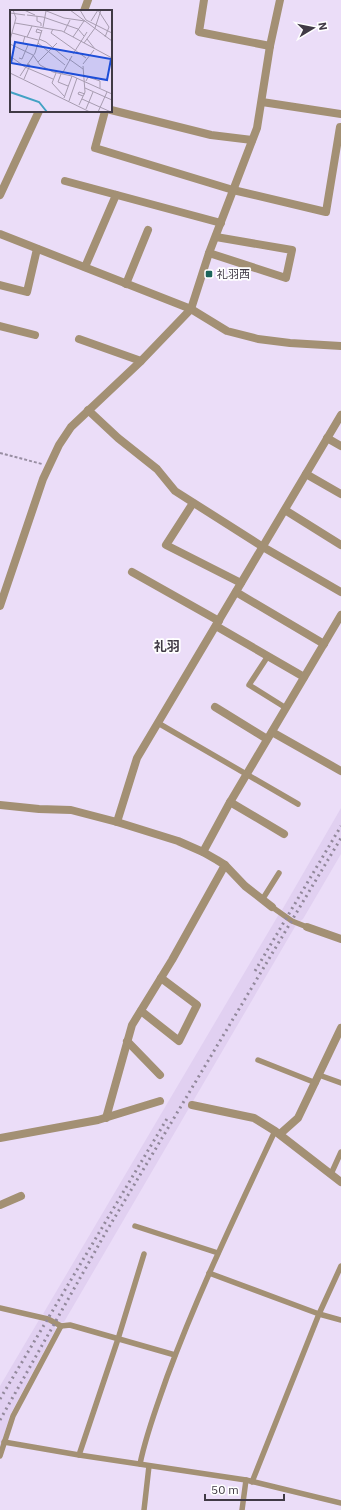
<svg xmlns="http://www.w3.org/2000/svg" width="341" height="1510" viewBox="0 0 341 1510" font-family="'IBM Plex Sans','Noto Sans JP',sans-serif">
<rect width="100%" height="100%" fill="#ebddf8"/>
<g fill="#e1d0f1">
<path d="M341,808V854L303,919L300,921L295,919L282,910Z"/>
<path d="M279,914L296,925L64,1322L61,1323L43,1314Z"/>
<path d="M39,1320L51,1323L56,1329L10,1415L0,1448V1386Z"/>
</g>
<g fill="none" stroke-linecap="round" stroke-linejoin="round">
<path stroke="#988ea2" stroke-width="2" stroke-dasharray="3 2" stroke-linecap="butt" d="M0,453L42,464"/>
<g stroke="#a39074" stroke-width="5.5">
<path d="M268,656L249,685L286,708"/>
<path d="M158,723L298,804"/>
<path d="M262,900L279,873"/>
<path d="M272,907L292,921L307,927"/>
<path d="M258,1060L316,1083"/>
<path d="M319,1075L341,1083"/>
<path d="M331,1174L341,1152"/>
<path d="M135,1226L218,1253"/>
<path d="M209,1273L319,1314L341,1320"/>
<path d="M0,1308L48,1319L61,1326L13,1416L0,1456"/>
<path d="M61,1326L70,1325L175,1355"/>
<path d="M4,1442L79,1455L246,1480L341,1503"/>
<path d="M79,1455L118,1339L144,1254"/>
<path d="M140,1464C146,1434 157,1406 167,1377C198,1293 237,1212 275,1131"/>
<path d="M252,1482L319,1314L341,1266"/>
<path d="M144,1510L149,1466"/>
<path d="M242,1510L246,1480"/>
</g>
<g stroke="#a39074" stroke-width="8">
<path d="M204,0L199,32L270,46"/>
<path d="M84,11L88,0"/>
<path d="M262,102L341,114"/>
<path d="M111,110L211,135L252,140"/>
<path d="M105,111L95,148L233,190L326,212L340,127H341"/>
<path d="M65,181L221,223"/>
<path d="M0,195L39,111"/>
<path d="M0,234L191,309L227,331L258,339L290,343L341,346"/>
<path d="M209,253L286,278L292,250L216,237"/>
<path d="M85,267L116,195"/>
<path d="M126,284L148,230"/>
<path d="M0,285L27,292L37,249"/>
<path d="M0,326L35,335"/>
<path d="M79,339L141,361"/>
<path d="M88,410L118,438L157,469L175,491L263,547L341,592"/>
<path d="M327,438L341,446"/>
<path d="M306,474L341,494"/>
<path d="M193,503L166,545L241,583"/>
<path d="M285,510L341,545"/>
<path d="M132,572L219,621"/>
<path d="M236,592L324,644"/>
<path d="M0,606L43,479L59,445L71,427L141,361L191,309L209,253L257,128L270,46L280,0"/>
<path d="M216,626L304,677"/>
<path d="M215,707L267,739"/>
<path d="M272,732L341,771"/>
<path d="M230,802L284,834"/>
<path d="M0,805L39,809L71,810L117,822L178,841L203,852L217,860L225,865L245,886L272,907"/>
<path d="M117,822L137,758L341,415"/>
<path d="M203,852L229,804L341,615"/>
<path d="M307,927L341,939"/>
<path d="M141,1011L179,1041L197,1005L161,978"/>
<path d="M127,1041L160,1075"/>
<path d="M192,1105L254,1118L275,1131L341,1182"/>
<path d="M106,1118L132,1025L172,960L225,865"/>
<path d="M280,1134L298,1118L341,1028"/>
<path d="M0,1138L98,1120L160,1101"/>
<path d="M0,1205L21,1196"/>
</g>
<g stroke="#92889b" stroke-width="3" stroke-dasharray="2 4" stroke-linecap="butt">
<path d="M255,971L341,826"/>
<path d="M0,1399L168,1117"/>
<path d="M0,1420L106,1232L341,838"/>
</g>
</g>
<rect fill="#1b645a" stroke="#fff" stroke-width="1.5" x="205" y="270" width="8" height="8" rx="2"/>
<g text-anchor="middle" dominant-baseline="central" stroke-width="3.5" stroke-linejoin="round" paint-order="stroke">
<g font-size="11" fill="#403a45" stroke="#fff" text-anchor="start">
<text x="217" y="274">礼羽西</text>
</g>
<g font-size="13" font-weight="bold" fill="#403a45" stroke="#fff">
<text x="167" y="646">礼羽</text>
</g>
</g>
<g transform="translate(10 10)">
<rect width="102" height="102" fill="#ebddf8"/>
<path fill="none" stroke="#43a2c4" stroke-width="2" d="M0,82L29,92L37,102"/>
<path fill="none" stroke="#a79cb0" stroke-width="1" d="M14,0L25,5M34,0L54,8L75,11M60,0L102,31M70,0L76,10L102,23M88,0L99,17L95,27M0,3L15,5M17,5L33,7L68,19L74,26M27,6V11L31,13V16M81,11L88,0M5,13L52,21L102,48M33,17L36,1M43,19L41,23L76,48M54,22L60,10M2,23L28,30M31,23L26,22L27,19L32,21M17,27L22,16M63,27L74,11M29,29L36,32L58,50M77,29L85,39M0,30L6,8L3,0M28,33L55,55M74,33L85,18L91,0M0,34L23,45L30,55L43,62L62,66L102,84M63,44L77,22M0,46L15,57L43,69M9,48L12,49L18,35L13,33L15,26M59,49L73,59M28,52L47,33M73,54L84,40M0,63L80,102M46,63L42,73L54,86M51,64L48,72L58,76M52,64L62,46M10,66L25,43L32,20M14,69L20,55L17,54M76,71L78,67L90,71V78M75,78L102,90M73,86L68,84L69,82L75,84M54,88L62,66M72,89L101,102M59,91L67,68M69,95L75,82L73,56M76,99L83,82M88,102L97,82"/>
<path fill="#1d4ed8" fill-opacity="0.15" stroke="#1d4ed8" stroke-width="2" d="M5,32L101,49L97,70L1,53Z"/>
<rect width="102" height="102" fill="none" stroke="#403a45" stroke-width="2"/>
</g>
<g transform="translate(313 28) rotate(80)" stroke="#ffffff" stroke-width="3" paint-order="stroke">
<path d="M0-3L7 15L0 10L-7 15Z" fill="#403a45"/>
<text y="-6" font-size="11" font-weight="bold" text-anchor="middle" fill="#403a45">N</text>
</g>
<path d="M205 1494v6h79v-6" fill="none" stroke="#403a45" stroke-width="2"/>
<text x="211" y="1494" font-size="12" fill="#403a45" stroke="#ffffff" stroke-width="3" paint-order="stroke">50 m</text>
</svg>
